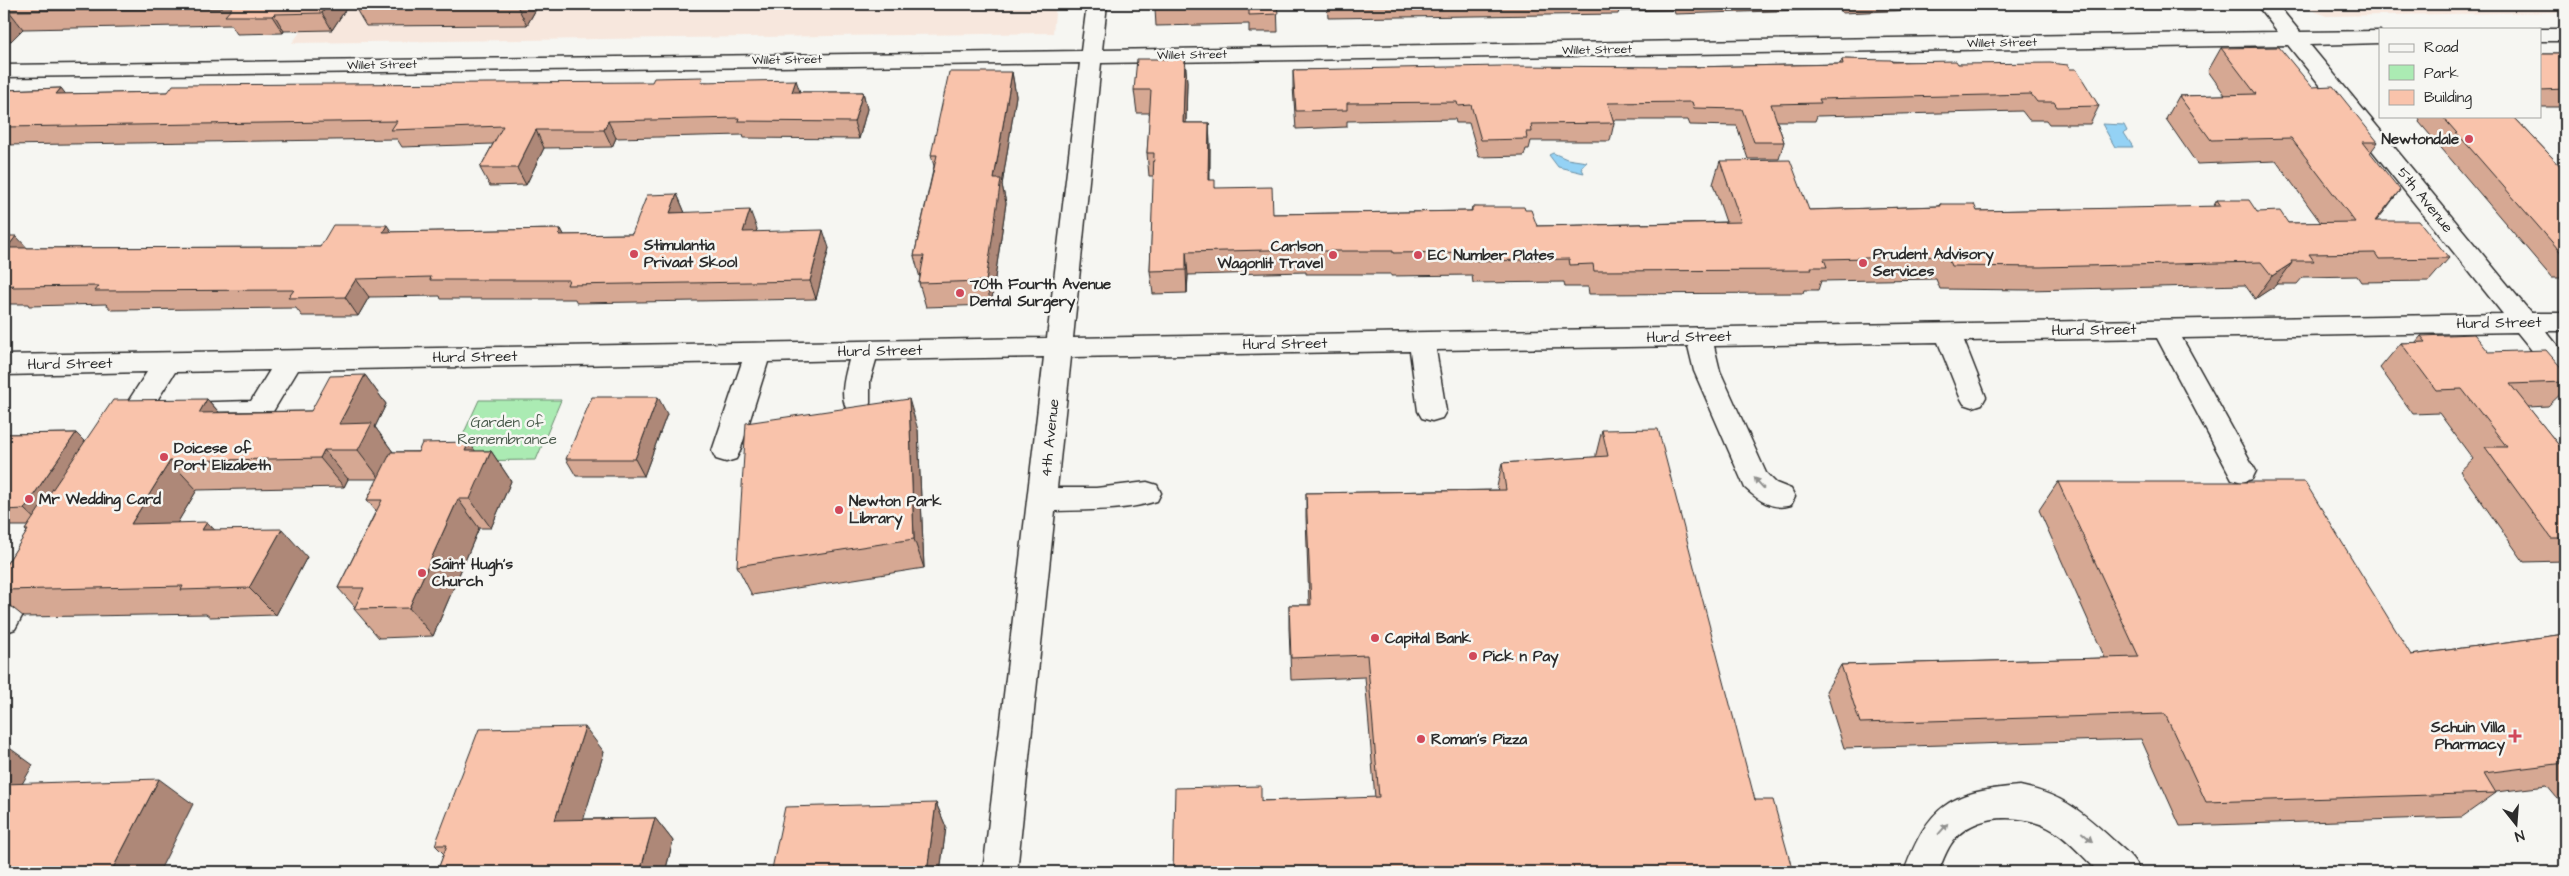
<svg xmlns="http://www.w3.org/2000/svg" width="2569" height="876" viewBox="0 0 2569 876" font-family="'Architects Daughter',sans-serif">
<rect width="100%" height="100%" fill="#f6f6f2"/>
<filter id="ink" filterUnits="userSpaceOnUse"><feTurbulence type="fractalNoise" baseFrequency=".02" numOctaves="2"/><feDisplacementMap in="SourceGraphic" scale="10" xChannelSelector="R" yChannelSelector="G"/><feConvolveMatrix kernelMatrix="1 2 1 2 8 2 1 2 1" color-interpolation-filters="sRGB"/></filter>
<g filter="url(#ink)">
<g fill="#f7e7dd">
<path d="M321,4H1056L1053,33L292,43Z"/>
<path d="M2297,4H2565V12L2326,16Z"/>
</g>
<path fill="#abebb3" stroke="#6b8b6f" d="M479,400H561L536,460L451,461Z"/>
<g fill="#94d2f5" stroke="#6a8fa4">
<path d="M2102,124L2124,125L2127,131L2124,133L2133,147H2115Z"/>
<path d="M1553,153L1567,159L1587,162L1581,167L1584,173L1558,167L1549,155Z"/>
</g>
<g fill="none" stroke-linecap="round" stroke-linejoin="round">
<g stroke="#2b2b2b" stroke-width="3">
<g id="minor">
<path d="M1087,4H1107L1102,50L2278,32L2256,4H2277L2300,32L2380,31V43L2310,45L2531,313H2565V331H2546L2565,355V383L2556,380L2517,332L2182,338L2256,471L2252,479L2242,482L2232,479L2157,338L1964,341L1986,397L1982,404L1973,407L1964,404L1960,397L1938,342L1714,346L1720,371L1766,473L1776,483L1791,489L1795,497L1791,505C1773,511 1758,500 1745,488L1694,371L1688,346L1436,350L1446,411L1442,418L1432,421L1422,418L1418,411L1410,351L1071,357L1057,488H1096L1147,482L1157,485L1161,493L1157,501C1125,511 1088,510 1055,511L1017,872H983L1044,357L876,360L870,381V403L867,410L857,413L847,410C839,395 845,376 849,360L768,362L740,451L736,459L726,462L716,459L712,451L742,362L298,370L269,418L259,421L181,423L171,420L167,413L171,406L181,403L251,401L270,370L175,372L133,438L123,441L113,438L109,431L147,372L4,375V355L1047,338L1080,63L4,77V65L1081,51ZM2288,45L2503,314L1073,338L1101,63Z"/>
<rect x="2540" y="29" width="25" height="12"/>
<path d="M30,562L40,565L45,574L15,629L4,633V593L20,565Z"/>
<path d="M2020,786C2063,795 2081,811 2113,840C2124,850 2135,858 2140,872H2099C2085,859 2070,841 2054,831C2025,812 1971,812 1951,844C1945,853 1942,863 1938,872H1904C1929,805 1948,792 2020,786Z"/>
</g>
</g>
<use href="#minor" fill="#f6f6f2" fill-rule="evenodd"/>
</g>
<g fill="#d6a893" stroke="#2b2b2b">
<path d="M4,4H349L332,30L284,31L283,33L237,34L231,25L23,29L11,41H4Z"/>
<path d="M353,4H539L527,25L366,26Z"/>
<path d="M746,4H824L823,6L747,7Z"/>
<path d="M916,4H994L916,5Z"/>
<path d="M1277,4L1278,32H1249V24L1156,26L1155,9Z"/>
<path d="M1327,4H2090L2089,6L2031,7L2029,5L1842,13L1840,9L1675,14L1674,10L1619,11L1618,14L1328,18Z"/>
<path d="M2153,4H2203L2195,11H2182L2178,6H2156Z"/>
<path d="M2221,48L2312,87L2378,142L2370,153L2376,221L2449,258L2429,281L2361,282L2357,276L2303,277L2297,284H2277L2255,299L2245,285L2027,290L1940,289L1936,279L1821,281L1818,290H1804L1803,293L1589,294L1588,287H1565L1564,282L1473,283L1472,275L1391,276V274H1306V272L1188,275L1187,293L1153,294L1150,271L1154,176H1149L1147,153L1150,113H1137L1134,90L1185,59L1187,82L1186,123H1209L1210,146V180L1215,188L1273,214L1471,211L1472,207L1525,210L1537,226L1726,222L1713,184L1720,161L1809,210L1939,206L1940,204L1977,211L2213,207L2217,200L2257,212L2288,223H2321L2276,161L2197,164L2166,119L2179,96L2225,95L2208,71Z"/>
<path d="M2540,54H2565V109H2561L2559,107H2540Z"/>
<path d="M1842,59L2070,69L2099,106L2090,124H2049L2046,120H2029L2022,111L1817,116L1815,121H1777L1784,142L1779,159H1748L1737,126L1690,125L1688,120H1613L1614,123L1610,141H1531L1529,149H1526L1524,156L1479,157L1469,123H1456L1455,119L1347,121V127L1296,129L1293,87V70L1689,67L1840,64Z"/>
<path d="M1012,72L1016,96L1002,185L1006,203L991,305L926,307L919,283L920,278L914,256L934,166L931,155Z"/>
<path d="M705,82L800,92H863L867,109L859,139L744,138L743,135L616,138L612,147L544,148L526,185L490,186L480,168L493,144L402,147L397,139L4,145V90L61,88L65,94Z"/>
<path d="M2417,116H2513L2565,171V278H2552L2419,122L2420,120Z"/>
<path d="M677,194L685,213L757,229L756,232L829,248L816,299L577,303L575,299H441L440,296L369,297L358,316H302L296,308L111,310L106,304L29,306L28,304H4V236L27,248L320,247L392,232L561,229L564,235L632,234Z"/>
<path d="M2421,336L2565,372V390L2548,406L2528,407L2565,453V561L2524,562L2460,471L2473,459L2439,413L2413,414L2380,368L2401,343H2415Z"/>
<path d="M365,375L386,404L375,427L393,452L491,451L511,481L491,528H479L433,636L379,638L354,609L355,607L338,588L376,511L367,500L378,479H348L344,487L197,490L177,523L215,530L307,557L276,615L210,617L206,614L24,617L4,601V568L27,532L25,530L28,526H4V434L76,433L85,442L207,399L219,412L311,411Z"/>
<path d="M667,414L644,476H576L566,459Z"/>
<path d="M918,430L924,568L752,595L737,566Z"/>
<path d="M1602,430L1755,800L1261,801L1375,798L1365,677L1291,680L1289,628V605H1309L1306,517V493L1498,490L1497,487L1502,463L1596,457V454Z"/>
<path d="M2058,482L2411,655L2565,634V797L2557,798L2547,786L2496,792V793L2462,817L2180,826L2141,739L1844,748L1826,691L1841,665L2105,658L2039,510Z"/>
<path d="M604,752L583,819L655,818L673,841L665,872L772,869L936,803L946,827L940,872H437L444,854L435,845Z"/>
</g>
<g fill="#ae8878" stroke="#2b2b2b">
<path d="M328,4H349L332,30L322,13Z"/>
<path d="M516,4H539L527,25Z"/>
<path d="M2199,4H2203L2195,11Z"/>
<path d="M9,11L23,29L11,41L4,32V17Z"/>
<path d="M274,14L284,31L283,33L272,16Z"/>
<path d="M1185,59L1187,82L1185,146L1183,123Z"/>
<path d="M1012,72L1016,96L1002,185L1006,203L991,305L986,281L994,179Z"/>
<path d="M796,80L802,98L792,92Z"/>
<path d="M61,88L75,106L56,94Z"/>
<path d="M863,92L867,109L859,139L854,122Z"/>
<path d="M608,121L616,138L612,147L604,130Z"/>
<path d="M1209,123L1210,146L1209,203L1208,180Z"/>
<path d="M536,130L544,148L526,185L517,168Z"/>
<path d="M2400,190L2383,213L2357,244L2375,221Z"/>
<path d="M677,194L685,213H670Z"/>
<path d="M750,210L757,229L751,250L743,232Z"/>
<path d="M387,225L399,243L383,232Z"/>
<path d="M561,229L571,248L559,235Z"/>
<path d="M823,230L829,248L816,299L810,281Z"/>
<path d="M16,236L33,254L7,248Z"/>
<path d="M1186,252L1188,275L1187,293L1186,270Z"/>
<path d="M2292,263L2275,286L2255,299L2272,276Z"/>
<path d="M356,279L369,297L358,316L345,297Z"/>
<path d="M365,375L386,404L375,427L393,452L380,479L358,450L339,424Z"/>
<path d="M658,397L667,414L644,476L635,459Z"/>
<path d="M207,399L233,428L199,413Z"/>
<path d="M909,399L918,430L924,568L914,539Z"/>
<path d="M76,433L93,450L42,526L24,509Z"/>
<path d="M469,442L485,465L491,451L511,481L491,528L470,499L465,451Z"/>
<path d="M324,450L348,479L344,487L320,458Z"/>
<path d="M170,461L197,490L160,552L131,524Z"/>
<path d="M458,499L479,528L433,636L409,608Z"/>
<path d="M207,522L234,550L202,530Z"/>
<path d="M282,529L307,557L276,615L249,588Z"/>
<path d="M585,727L604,752L576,844L555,820Z"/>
<path d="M4,744L33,765L7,810L4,808Z"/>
<path d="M159,779L193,804L159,872H111Z"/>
<path d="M936,803L946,827L940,872H927Z"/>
<path d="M655,818L673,841L665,872H640Z"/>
</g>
<g fill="#f9c3ab" stroke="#2b2b2b">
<path d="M4,4H328L322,13L274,14L272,16H225L232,8L9,11L4,17Z"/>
<path d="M1155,4H1277L1278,14L1249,15V7L1155,9Z"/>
<path d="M2279,47L2312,87L2333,86L2378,142H2362L2400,190L2375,221H2419L2449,258L2379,259L2375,253L2309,254L2314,261H2291L2292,263L2272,276L2261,262L2040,267L1951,266L1947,256L1824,259L1827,267H1811L1812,270L1594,271L1593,264L1570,265L1569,259L1477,261L1475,252L1393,253V251H1307V249L1186,252V270L1150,271L1154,153H1147L1151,90H1134L1137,59H1185L1183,123H1209L1208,180H1215V188L1272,187L1273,214L1472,211V207H1524L1525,210H1531L1537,226L1741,222L1720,161L1790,160L1809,210L1941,206L1940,204H1974L1977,211L2221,206L2217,200H2249L2257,212L2280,211L2288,223L2355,222L2291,138L2211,140L2179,96L2256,94L2221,48Z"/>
<path d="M2540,54H2565V89L2540,90Z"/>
<path d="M1842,59L1891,60L1892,62L1956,61L1958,64L2050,63L2068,65L2070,69H2076L2099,106L2057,107L2054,102H2037L2031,94L1819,99L1821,103L1771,104L1784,142H1754L1742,109L1694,108L1692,102L1608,103L1614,123L1531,124L1532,132H1526L1527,139L1481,140L1471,105L1458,106L1457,102L1347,103V110L1296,111L1293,70L1501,66L1689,67L1843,64Z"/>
<path d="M949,72H1012L994,179H1001L986,281L919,283L924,256H914L937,155H931Z"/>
<path d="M703,77L701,82L796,80L792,92H863L854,122L738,121L739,118L608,121L604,130H536L517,168H480L503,126L391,130L397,121L4,127V90L61,88L56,94L168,92L173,85L652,82L654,78Z"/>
<path d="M2442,116H2513L2565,171V257Z"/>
<path d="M677,194L670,213L750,210L743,232L823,230L810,281L567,285L569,280H430L431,277L356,279L345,297L288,298L294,290L95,291L99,286L12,287L14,285L4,286V236H16L7,248L320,247L333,225H387L383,232L561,229L559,235L632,234L647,195Z"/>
<path d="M2474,334L2489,352L2546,350L2565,372V382L2510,384L2565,453V538H2551L2485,447H2507L2462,389L2436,390L2401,343L2426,342L2421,336Z"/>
<path d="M365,375L339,424L372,423L358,450H324L320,458L170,461L131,524L207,522L202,530L282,529L249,588L181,590L183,586L4,590V568L28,530H25L113,400L207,399L199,413L311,411L330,376Z"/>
<path d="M592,397H658L635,459H566Z"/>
<path d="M909,399L914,539L737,566L746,423Z"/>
<path d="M1658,429L1755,800H1773L1793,872H1173L1175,788L1261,786V801L1379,797L1367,655L1291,658L1289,605H1311L1306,493L1506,490L1502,463L1608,456L1602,430Z"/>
<path d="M76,433L24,509L4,510V434Z"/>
<path d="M469,442L465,451H491L470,499H458L409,608L354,609L364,588H338L382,500H367L391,452H418L422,443Z"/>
<path d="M2058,482H2305L2411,655L2565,634V763L2484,773L2496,793L2206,802L2165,714L1860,723L1841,665L2139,657Z"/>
<path d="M585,727L555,820L655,818L640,872L772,869L785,807L936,803L927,872H437L447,845H435L479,729Z"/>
<path d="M159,779L111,872H4V784Z"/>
</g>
<defs><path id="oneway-solid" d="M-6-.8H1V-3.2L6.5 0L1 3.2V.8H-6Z" transform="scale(1.25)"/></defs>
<g fill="#90908e">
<use href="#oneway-solid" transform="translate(1759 483) rotate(-132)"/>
<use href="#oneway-solid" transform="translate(1943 829) rotate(-49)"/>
<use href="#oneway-solid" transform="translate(2087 837) rotate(41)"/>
</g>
</g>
<g fill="#d1495b" stroke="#f6f6f2" stroke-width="2">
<circle cx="2469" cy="139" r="5"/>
<circle cx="634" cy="254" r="5"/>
<circle cx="1333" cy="255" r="5"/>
<circle cx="1418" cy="255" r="5"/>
<circle cx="1863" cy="263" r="5"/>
<circle cx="960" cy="293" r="5"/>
<circle cx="164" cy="457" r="5"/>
<circle cx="29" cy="499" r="5"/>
<circle cx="839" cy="510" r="5"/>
<circle cx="422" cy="573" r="5"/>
<circle cx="1375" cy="638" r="5"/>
<circle cx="1473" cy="656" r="5"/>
<path d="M2512.5 728.5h5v5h5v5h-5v5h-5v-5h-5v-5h5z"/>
<circle cx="1421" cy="739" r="5"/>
</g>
<g text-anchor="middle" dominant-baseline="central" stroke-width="5" stroke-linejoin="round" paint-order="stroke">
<g font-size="12" fill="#2b2b2b" stroke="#f6f6f2">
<text transform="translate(2002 43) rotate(-1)">Willet Street</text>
<text transform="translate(1597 50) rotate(-1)">Willet Street</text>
<text transform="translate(1192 55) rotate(-1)">Willet Street</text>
<text transform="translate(787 60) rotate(-1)">Willet Street</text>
<text transform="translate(382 65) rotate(-1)">Willet Street</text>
</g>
<g font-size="15" font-weight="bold" fill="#2b2b2b" stroke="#f6f6f2" text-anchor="start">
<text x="2459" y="139" text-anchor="end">Newtondale</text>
<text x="644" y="245">Stimulantia<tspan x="644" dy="17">Privaat Skool</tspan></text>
<text x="1323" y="246" text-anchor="end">Carlson<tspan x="1323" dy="17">Wagonlit Travel</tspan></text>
<text x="1873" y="254">Prudent Advisory<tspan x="1873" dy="17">Services</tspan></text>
<text x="1428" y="255">EC Number Plates</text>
<text x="970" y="284">70th Fourth Avenue<tspan x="970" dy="17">Dental Surgery</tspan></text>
<text x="174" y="448">Doicese of<tspan x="174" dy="17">Port Elizabeth</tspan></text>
<text x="39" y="499">Mr Wedding Card</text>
<text x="849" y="501">Newton Park<tspan x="849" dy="17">Library</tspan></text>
<text x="432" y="564">Saint Hugh's<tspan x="432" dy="17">Church</tspan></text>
<text x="1385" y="638">Capital Bank</text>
<text x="1483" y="656">Pick n Pay</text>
<text x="2505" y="727" text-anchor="end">Schuin Villa<tspan x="2505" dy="17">Pharmacy</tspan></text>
<text x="1431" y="739">Roman's Pizza</text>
</g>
<g font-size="15" fill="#2b2b2b" stroke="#f6f6f2">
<text transform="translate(2425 200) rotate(51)">5th Avenue</text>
<text transform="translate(2499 323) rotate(-1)">Hurd Street</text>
<text transform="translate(2094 330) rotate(-1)">Hurd Street</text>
<text transform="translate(1689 337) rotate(-1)">Hurd Street</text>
<text transform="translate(1285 344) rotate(-1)">Hurd Street</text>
<text transform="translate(880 351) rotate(-1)">Hurd Street</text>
<text transform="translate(475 357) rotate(-1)">Hurd Street</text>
<text transform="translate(70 364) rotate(-1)">Hurd Street</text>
<text transform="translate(1050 438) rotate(-84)">4th Avenue</text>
</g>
<g font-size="15" fill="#4b5b4d" stroke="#f6f6f2">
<text x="507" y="422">Garden of<tspan x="507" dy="17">Remembrance</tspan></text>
</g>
</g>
<rect width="2569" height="876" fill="none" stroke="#f6f6f2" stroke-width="20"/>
<rect x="10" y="10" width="2549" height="856" fill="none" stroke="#2b2b2b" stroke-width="2" filter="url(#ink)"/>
<rect x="2379" y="28" width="162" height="90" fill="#f6f6f2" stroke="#a5a5a2"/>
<rect x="2389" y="44" width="25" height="8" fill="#f6f6f2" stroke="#a5a5a2"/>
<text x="2424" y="52" font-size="15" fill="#2b2b2b">Road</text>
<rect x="2389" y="65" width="25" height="15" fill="#abebb3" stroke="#a5a5a2"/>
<text x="2424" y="78" font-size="15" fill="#2b2b2b">Park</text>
<rect x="2389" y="90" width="25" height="15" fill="#f9c3ab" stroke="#a5a5a2"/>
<text x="2424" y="102" font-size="15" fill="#2b2b2b">Building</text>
<g transform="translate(2516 824) rotate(163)" stroke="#f6f6f2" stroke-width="4" paint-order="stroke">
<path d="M0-4L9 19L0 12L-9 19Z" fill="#2b2b2b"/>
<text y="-8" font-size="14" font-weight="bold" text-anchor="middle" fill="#2b2b2b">N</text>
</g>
</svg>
